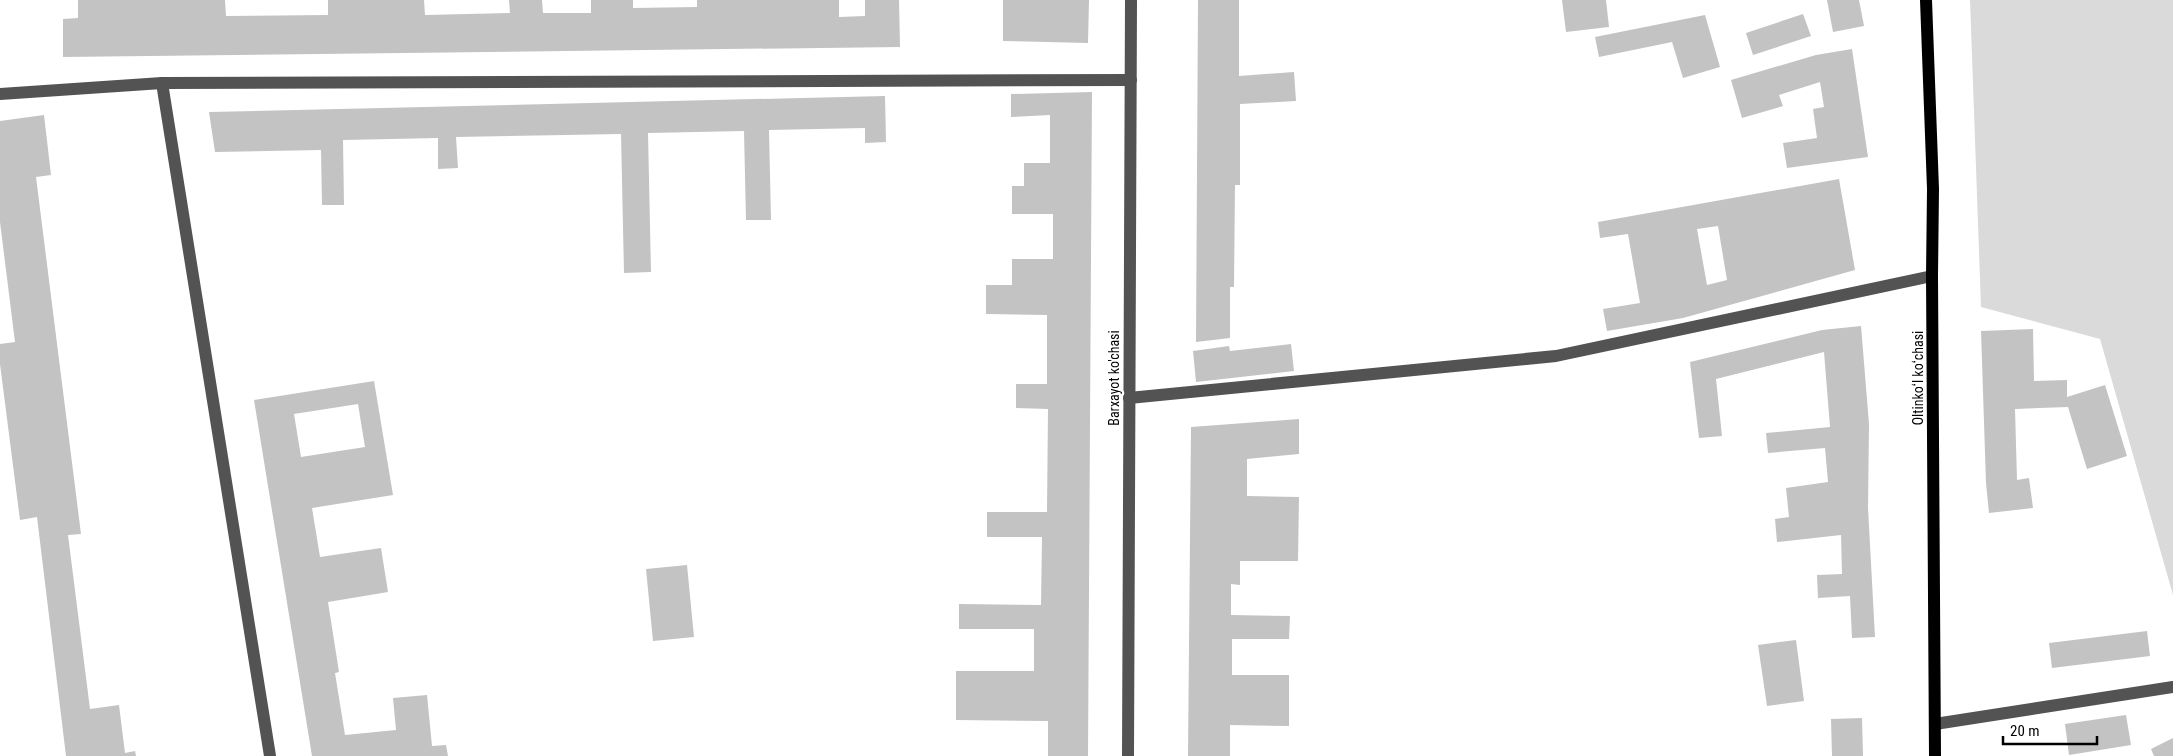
<svg xmlns="http://www.w3.org/2000/svg" width="2173" height="756" viewBox="0 0 2173 756" font-family="'Roboto Condensed',sans-serif">
<rect width="100%" height="100%" fill="#fff"/>
<path fill="#dadada" d="M1970,0H2173V595L2100,339L1981,307Z"/>
<g fill="#c3c3c3" fill-rule="evenodd">
<path d="M78,0H225L226,16L328,15V0H424L425,15L510,13L509,0H542L543,13H591V0H633V8L697,7V0H839V17L865,16V0H899L900,47L63,57V19L78,18Z"/>
<path d="M1003,0H1089L1088,43L1003,41Z"/>
<path d="M1198,0H1239V76L1294,72L1296,101L1240,104V185H1235L1234,287H1230V338L1196,342Z"/>
<path d="M1562,0H1606L1609,27L1566,32Z"/>
<path d="M1827,0H1859L1864,26L1833,32Z"/>
<path d="M1803,14L1811,36L1753,55L1746,33Z"/>
<path d="M1705,15L1720,67L1683,78L1672,42L1599,57L1595,37Z"/>
<path d="M1852,49L1868,157L1787,168L1783,143L1817,138L1813,109L1824,107L1820,82L1779,95L1783,106L1742,118L1731,80L1816,55Z"/>
<path d="M1092,92L1088,756H1048V721L956,720V671H1034V629H959V604L1041,605L1042,537H987V512H1047L1048,409L1016,408V384H1047V315L986,314V285H1012V259H1053V214H1012V186H1024V163H1050V115L1011,117V94Z"/>
<path d="M885,96L886,142L865,143V128L769,130L771,220H746L744,131L648,133L651,272L624,273L621,134L456,137L458,168L438,169V138L343,140L344,205H322L321,150L215,152L209,112Z"/>
<path d="M44,115L51,175L36,177L81,534L68,535L90,709L119,705L125,753L135,751L136,756H66L37,517L20,520L0,364V344L15,342L0,222V121Z"/>
<path d="M1839,179L1855,270L1683,318L1607,331L1603,309L1640,303L1628,234L1600,238L1598,222ZM1718,226L1727,280L1707,285L1697,229Z"/>
<path d="M1861,326L1869,424L1868,508L1875,637L1852,638L1850,596L1818,598L1817,575L1842,574L1841,535L1777,542L1775,519L1789,517L1786,488L1828,482L1825,448L1768,453L1766,433L1830,427L1824,352L1716,379L1722,436L1699,438L1690,362L1822,330Z"/>
<path d="M2033,329L2034,381L2067,380V397L2105,385L2127,456L2087,469L2068,407L2015,409L2017,480L2029,478L2033,508L1989,513L1986,483L1981,331Z"/>
<path d="M1291,344L1294,371L1196,382L1193,351L1229,346L1230,351Z"/>
<path d="M374,381L393,495L312,508L320,557L381,548L388,592L328,602L339,672L335,673L345,735L396,730L393,698L427,695L432,746L446,745L448,756H312L254,400ZM358,404L365,447L301,457L294,414Z"/>
<path d="M1299,419V454L1247,459V496L1299,497L1298,561H1240V585L1231,584V615L1290,616L1289,639H1232V675H1289V726L1230,725V756H1188L1191,427Z"/>
<path d="M687,565L694,637L653,641L646,569Z"/>
<path d="M2147,631L2150,656L2052,668L2049,643Z"/>
<path d="M1796,640L1804,701L1767,706L1758,645Z"/>
<path d="M2126,715L2131,745L2069,755L2065,724Z"/>
<path d="M1862,718L1863,756H1832L1831,719Z"/>
<path d="M2173,738V756H2154L2151,749Z"/>
</g>
<g fill="none" stroke-linecap="round" stroke-linejoin="round">
<g stroke="#535353" stroke-width="12">
<path d="M162,83L270,756"/>
<path d="M0,94L162,83L1131,80"/>
<path d="M1129,398L1556,356L1932,276"/>
<path d="M1935,724L2173,687"/>
<path d="M1128,756L1131,0"/>
</g>
<path stroke="#000" stroke-width="12" d="M1926,0L1933,189L1932,276L1935,756"/>
</g>
<g text-anchor="middle" dominant-baseline="central" stroke-width="4.5" stroke-linejoin="round" paint-order="stroke">
<g font-size="14" fill="#000" stroke="#fff">
<text transform="translate(1114 378) rotate(-90)">Barxayot ko'chasi</text>
<text transform="translate(1918 378) rotate(-90)">Oltinkoʻl koʻchasi</text>
</g>
</g>
<path d="M2003 736v8h94v-8" fill="none" stroke="#000000" stroke-width="2.5"/>
<text x="2010" y="736" font-size="15" fill="#000000" stroke="#ffffff" stroke-width="4" paint-order="stroke">20 m</text>
</svg>
